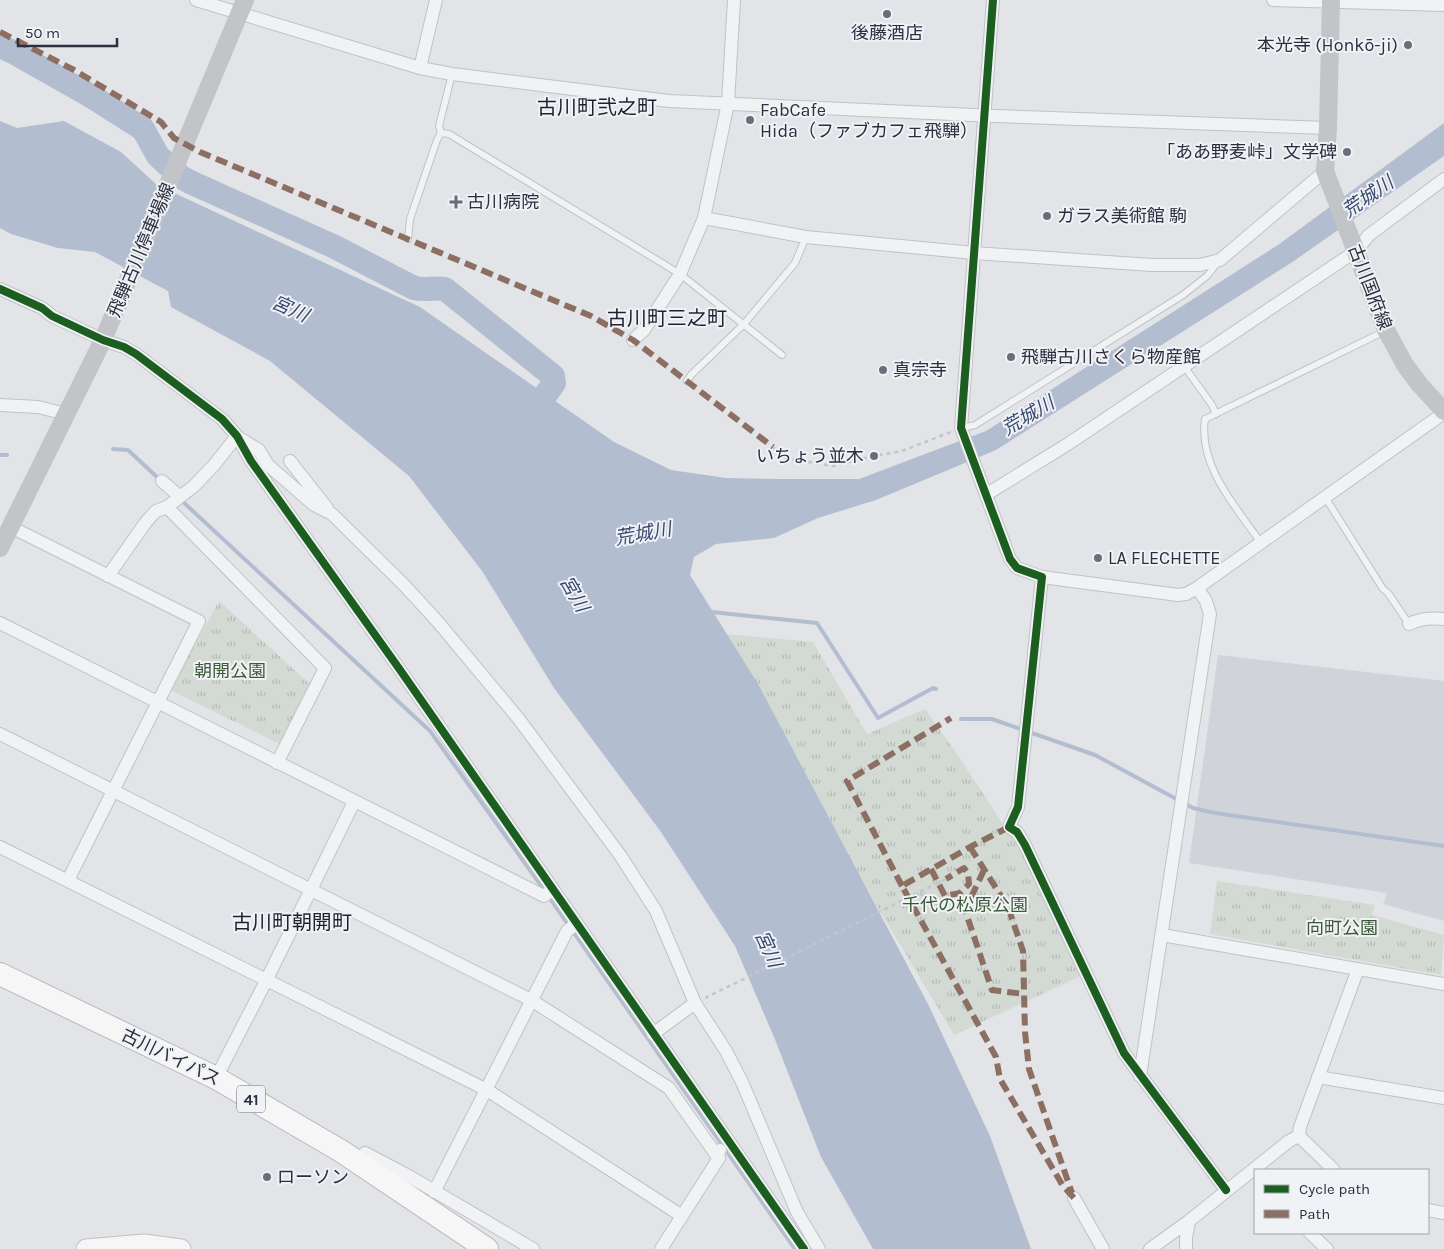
<svg xmlns="http://www.w3.org/2000/svg" width="1444" height="1249" viewBox="0 0 1444 1249" font-family="Karla,'Noto Sans JP',sans-serif">
<defs>
<pattern id="grass-tufts" width="24" height="20" patternUnits="userSpaceOnUse" patternTransform="scale(1.25)"><rect width="24" height="20" fill="#d2dad3"/><path d="M3 7l-1-3M5 7V3M7 7l1-3M15 17l-1-3M17 17v-4M19 17l1-3" fill="none" stroke="#b4bbb6"/></pattern>
</defs>
<rect width="100%" height="100%" fill="#e3e4e7"/>
<path fill="#d1d3da" d="M1218,655L1444,681V921L1383,904L1387,893L1189,863Z"/>
<g fill="url(#grass-tufts)">
<path d="M219,601L312,686L282,745L170,690Z"/>
<path d="M714,633L813,642L867,734L925,709L953,748L1030,865L1081,976L954,1035Z"/>
<path d="M1217,881L1375,905L1372,915L1444,935L1441,975L1210,934Z"/>
</g>
<path fill="#b3bdd0" d="M0,121L17,128L64,121L121,152L157,185L420,307L614,442L671,470L726,478L779,479H859L986,431L1278,245L1444,123V156L1291,263L996,450L876,500L818,518L774,538L716,544L694,557L690,575L758,684L929,1006L990,1136L1031,1249H873L821,1157L774,1037L735,946L661,832L554,688L482,571L409,476L270,361L171,307L168,291L95,252L58,248L11,234L0,228Z"/>
<g fill="none" stroke-linecap="round" stroke-linejoin="round">
<g stroke="#b3bdd0" stroke-width="4">
<path d="M113,449L128,450L159,479"/>
<path d="M0,455H7"/>
<path d="M182,501L430,731L545,891"/>
<path d="M711,612L817,623L878,718L933,688L936,689"/>
<path d="M961,719H992L1095,755L1193,808L1215,813L1444,846"/>
<path d="M549,897L795,1249"/>
</g>
<path stroke="#b3bdd0" stroke-width="24" d="M0,46L15,53L91,96L143,129L158,156L181,177L190,182L335,247L414,288C426,291 434,287 445,289L553,376L554,383L527,421"/>
<g stroke="#c1c2c5" stroke-width="8">
<g id="lane">
<path d="M441,133L449,134L680,274L782,355"/>
<path d="M408,239L410,219L437,140L441,133L439,126L452,74"/>
<path d="M1184,366L1212,405L1216,414"/>
<path d="M687,381L691,375L744,324L795,263L806,237"/>
<path d="M961,428L975,425L1183,295L1207,276L1218,262"/>
<path d="M1325,497L1383,589L1388,593L1409,624"/>
<path d="M1261,543C1236,507 1198,466 1205,419L1385,331"/>
</g>
</g>
<g stroke="#c1c2c5" stroke-width="14">
<g id="street">
<path d="M196,0L420,68L452,74L669,101L995,116L1328,128"/>
<path d="M993,0L961,428L1010,559L1017,568L1042,577L1018,807L1009,827L1017,832L1025,845L1124,1053L1226,1190"/>
<path d="M1273,0L1444,5"/>
<path d="M420,68L436,0"/>
<path d="M704,218L806,237L974,253L1152,265H1200L1220,260L1325,171"/>
<path d="M0,289L42,308L52,316L103,340L124,347L136,354L222,419L237,436L251,461L398,667L804,1249"/>
<path d="M633,340L644,330L680,274L704,218L728,103L734,0"/>
<path d="M0,405L38,407L66,414"/>
<path d="M239,438L259,450L268,465L314,505L332,514L404,585L438,622L518,718L620,855L656,911L695,1003L726,1051L742,1082L797,1212L819,1249"/>
<path d="M290,461L327,508"/>
<path d="M162,481L179,496"/>
<path d="M987,494L1068,444L1356,251L1369,235L1444,179"/>
<path d="M167,507L325,668L277,763"/>
<path d="M11,527L199,621L68,880"/>
<path d="M108,576L146,522L156,511L167,507L194,486L214,465L237,436"/>
<path d="M1042,577L1178,595L1186,594L1197,588L1444,413"/>
<path d="M0,623L544,896L552,890"/>
<path d="M1409,624C1422,618 1430,618 1444,619"/>
<path d="M0,734L531,1000L669,1088L715,1153"/>
<path d="M0,847L487,1090L682,1216"/>
<path d="M1162,935L1444,984"/>
<path d="M653,1034L695,1003"/>
<path d="M1140,1076L1210,614L1206,601L1197,588"/>
<path d="M1318,1077L1444,1098"/>
<path d="M216,1078L266,981L354,802"/>
<path d="M1299,1136L1300,1127L1358,969"/>
<path d="M1299,1136L1334,1170"/>
<path d="M365,1153L407,1175L533,1249"/>
<path d="M434,1192L567,931L576,924"/>
<path d="M1074,1198L1103,1249"/>
<path d="M1428,1210L1444,1213"/>
<path d="M1310,1233L1327,1249"/>
<path d="M661,1249L719,1158L715,1153L720,1150"/>
<path d="M1150,1249L1189,1221L1289,1141L1299,1136"/>
<path d="M1186,1249V1238L1189,1221"/>
</g>
</g>
<g stroke="#bfc1c4" stroke-width="21">
<path id="primary" d="M86,1249L144,1244L181,1249"/>
</g>
<g stroke="#b5b7bc" stroke-width="24">
<path id="highway" d="M0,974L216,1078L341,1151L487,1249"/>
</g>
<g stroke="#c4c5ca" stroke-width="2.5" stroke-dasharray="4 4" stroke-linecap="butt">
<path d="M773,447L784,458L833,466L874,456L902,451L951,432"/>
<path d="M705,998L946,879"/>
</g>
<use href="#lane" stroke="#f1f2f4" stroke-width="6"/>
<use href="#street" stroke="#f1f2f4" stroke-width="12"/>
<g stroke="#c3c4c8" stroke-width="18">
<path d="M1331,0L1328,128L1325,171L1386,330L1405,365L1420,385L1444,411"/>
<path d="M0,548L103,340L245,0"/>
</g>
<use href="#primary" stroke="#f6f6f6" stroke-width="19"/>
<use href="#highway" stroke="#f6f6f6" stroke-width="22"/>
<g stroke="#8d6e63" stroke-width="6" stroke-dasharray="12 6" stroke-linecap="butt">
<path d="M0,32L74,70L161,122L174,138L200,152L591,316L633,340L773,447"/>
<path d="M1009,827L970,847L902,886L996,1057L1000,1079L1063,1186L1074,1198"/>
<path d="M970,847L1008,907L1023,951L1025,1032L1029,1069L1072,1193"/>
<path d="M931,869L945,896L960,893L969,884L968,873L964,868L946,879"/>
<path d="M984,870L965,910L992,990L1024,994"/>
<path d="M902,886L847,781L951,718"/>
</g>
<g stroke="#f0f2f6" stroke-width="11">
<g id="cycleway">
<path d="M993,0L961,428L1010,559L1017,568L1042,577L1018,807L1009,827L1017,832L1025,845L1124,1053L1226,1190"/>
<path d="M0,289L42,308L52,316L103,340L124,347L136,354L222,419L237,436L251,461L398,667L804,1249"/>
</g>
</g>
<use href="#cycleway" stroke="#1b5e20" stroke-width="8"/>
</g>
<g fill="#6b6e7a" stroke="#f0f2f6" stroke-width="2">
<circle cx="887" cy="14" r="5"/>
<circle cx="1408" cy="45" r="5"/>
<circle cx="750" cy="120" r="5"/>
<circle cx="1347" cy="152" r="5"/>
<path d="M453.5 194.5h5v5h5v5h-5v5h-5v-5h-5v-5h5z"/>
<circle cx="1047" cy="216" r="5"/>
<circle cx="1011" cy="357" r="5"/>
<circle cx="883" cy="370" r="5"/>
<circle cx="874" cy="456" r="5"/>
<circle cx="1098" cy="558" r="5"/>
<circle cx="267" cy="1177" r="5"/>
</g>
<g text-anchor="middle" dominant-baseline="central" stroke-width="4" stroke-linejoin="round" paint-order="stroke">
<rect fill="#f0f2f6" stroke="#666a76" stroke-width="1" x="237" y="1085.5" width="28" height="27" rx="4"/>
<g font-size="16" font-weight="bold" fill="#2b2f3f">
<text x="251" y="1099">41</text>
</g>
<g font-size="18" fill="#2b2f3f" stroke="#f0f2f6" text-anchor="start">
<text x="887" y="33" text-anchor="middle">後藤酒店</text>
<text x="1398" y="45" text-anchor="end">本光寺 (Honkō-ji)</text>
<text x="760" y="110">FabCafe<tspan x="760" dy="21">Hida（ファブカフェ飛騨）</tspan></text>
<text x="1337" y="152" text-anchor="end">「ああ野麦峠」文学碑</text>
<text x="467" y="202">古川病院</text>
<text x="1057" y="216">ガラス美術館 駒</text>
<text x="1021" y="357">飛騨古川さくら物産館</text>
<text x="893" y="370">真宗寺</text>
<text x="864" y="456" text-anchor="end">いちょう並木</text>
<text x="1108" y="558">LA FLECHETTE</text>
<text x="277" y="1177">ローソン</text>
</g>
<g font-size="18" fill="#2b2f3f" stroke="#f0f2f6">
<text transform="translate(141 250) rotate(-67)">飛騨古川停車場線</text>
<text transform="translate(1370 287) rotate(69)">古川国府線</text>
<text transform="translate(171 1057) rotate(26)">古川バイパス</text>
</g>
<g font-size="18" fill="#3b5a39" stroke="#f0f2f6">
<text x="230" y="671">朝開公園</text>
<text x="965" y="905">千代の松原公園</text>
<text x="1342" y="928">向町公園</text>
</g>
<g font-size="19" font-style="italic" fill="#384970" stroke="#f0f2f6">
<text transform="translate(1368 197) rotate(-35)">荒城川</text>
<text transform="translate(290 309) rotate(24)">宮川</text>
<text transform="translate(1028 416) rotate(-31)">荒城川</text>
<text transform="translate(643 534) rotate(-10)">荒城川</text>
<text transform="translate(574 594) rotate(60)">宮川</text>
<text transform="translate(768 949) rotate(66)">宮川</text>
</g>
<g font-size="20" fill="#1d2130" stroke="#f0f2f6">
<text x="597" y="107">古川町弐之町</text>
<text x="667" y="318">古川町三之町</text>
<text x="292" y="922">古川町朝開町</text>
</g>
</g>
<rect x="1254" y="1169" width="175" height="65" fill="#f0f2f6" stroke="#a1a4ad"/>
<rect x="1264" y="1185" width="25" height="8" fill="#1b5e20" stroke="#a1a4ad"/>
<text x="1299" y="1194" font-size="15" fill="#2b2f3f">Cycle path</text>
<rect x="1264" y="1210" width="25" height="8" fill="#8d6e63" stroke="#a1a4ad"/>
<text x="1299" y="1219" font-size="15" fill="#2b2f3f">Path</text>
<path d="M18 38v8h99v-8" fill="none" stroke="#2b2f3f" stroke-width="2.5"/>
<text x="25" y="38" font-size="15" fill="#2b2f3f" stroke="#f0f2f6" stroke-width="4" paint-order="stroke">50 m</text>
</svg>
